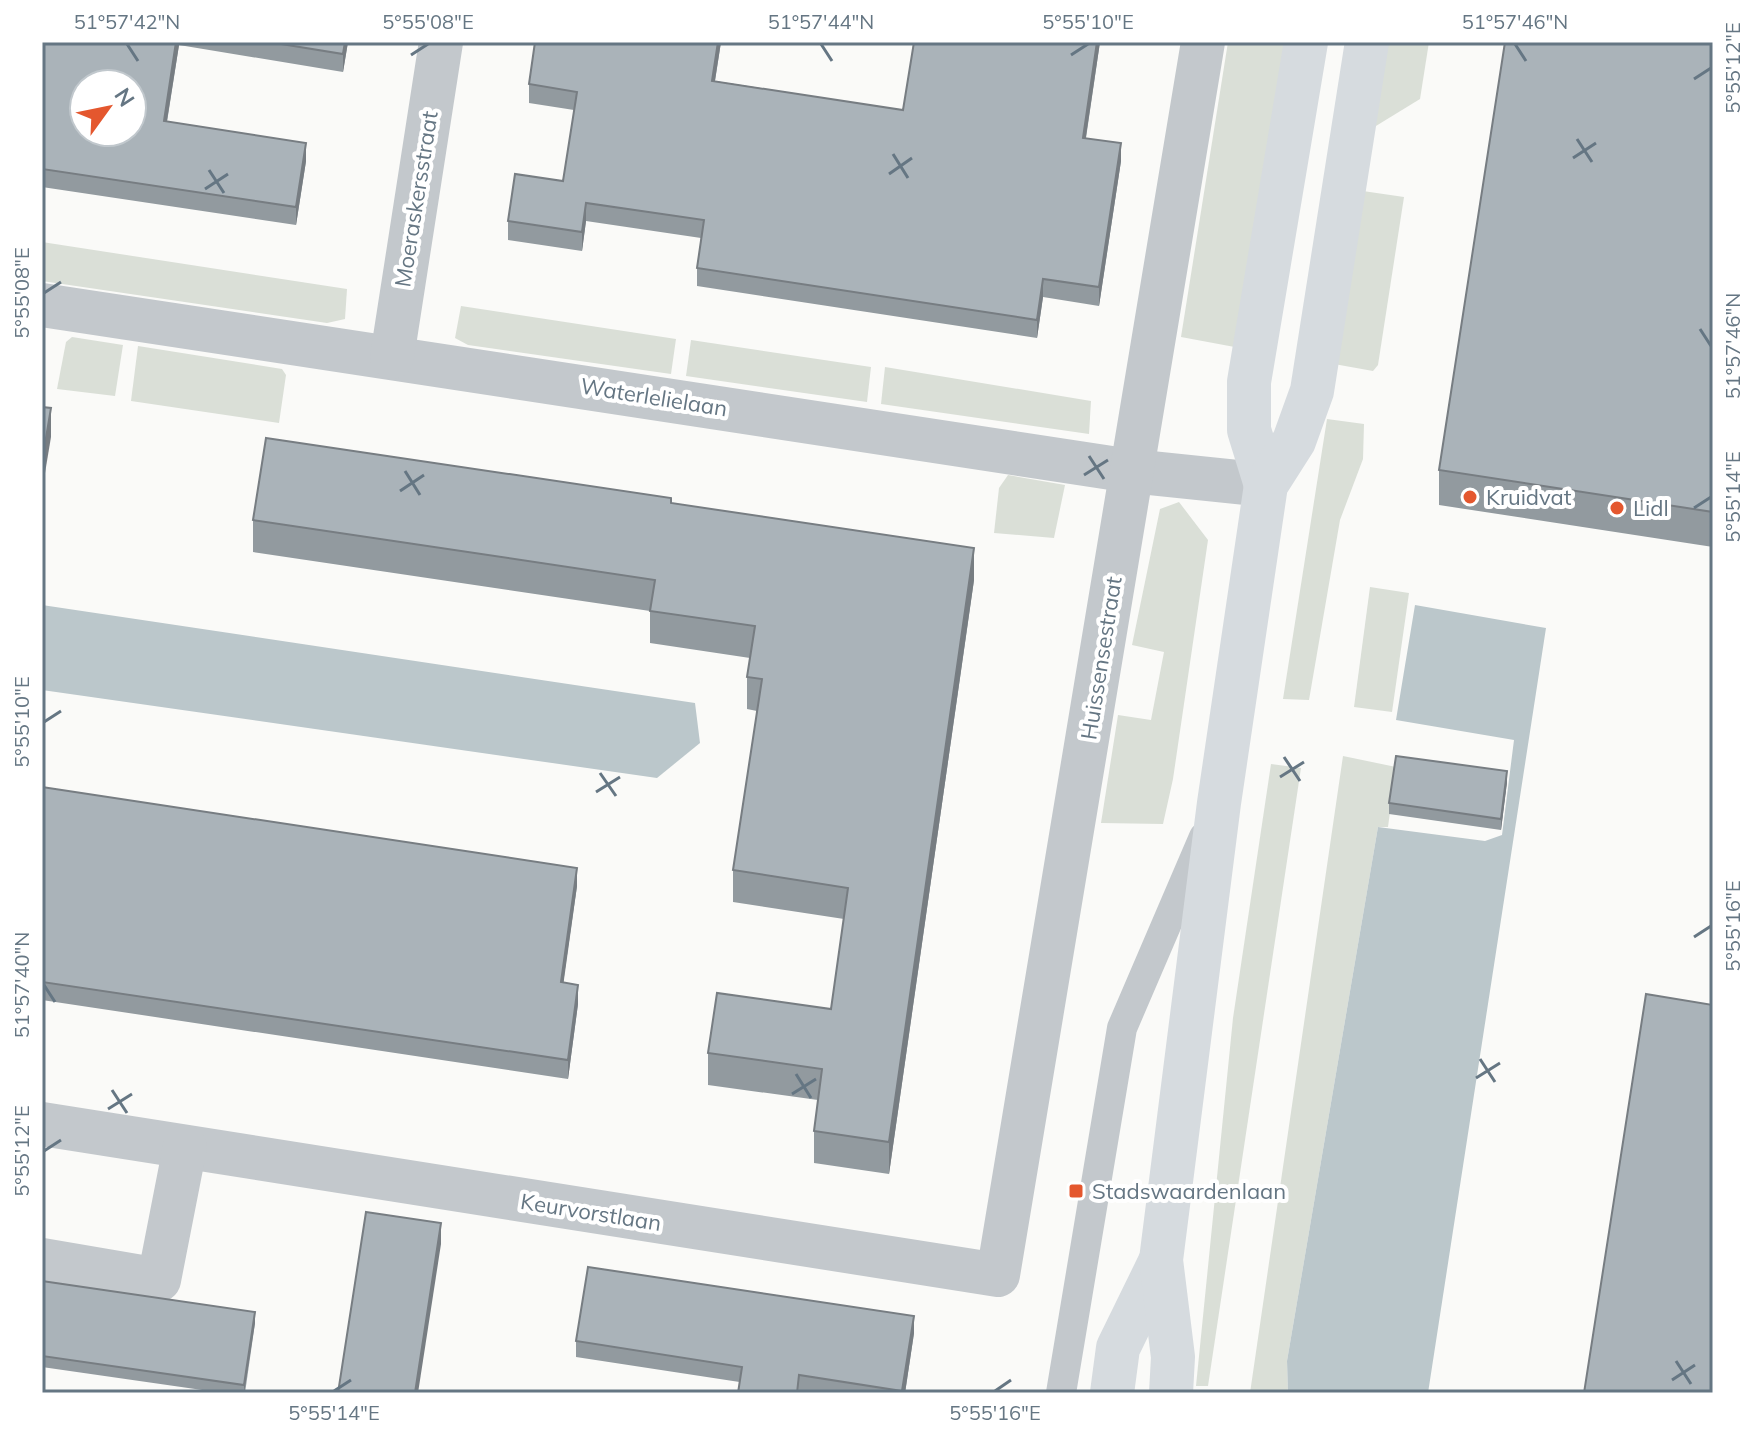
<svg xmlns="http://www.w3.org/2000/svg" width="1755" height="1435" viewBox="0 0 1755 1435" font-family="Mulish,sans-serif">
<rect width="100%" height="100%" fill="#fafaf8"/>
<g fill="#dadfd7">
<path d="M1228,42H1293L1240,348L1181,337Z"/>
<path d="M1376,42H1429L1420,99L1371,129Z"/>
<path d="M1356,190L1404,197L1378,365L1373,371L1334,364Z"/>
<path d="M42,242L347,289L345,319L327,323L42,281Z"/>
<path d="M461,306L676,339L671,374L468,345L455,338Z"/>
<path d="M72,337L123,345L115,396L57,389L66,342Z"/>
<path d="M691,340L871,367L867,402L686,376Z"/>
<path d="M138,346L282,369L286,375L279,423L131,401Z"/>
<path d="M885,367L1091,401L1089,434L881,404Z"/>
<path d="M1327,419L1364,424L1363,459L1340,520L1309,700L1283,699Z"/>
<path d="M1008,475L1065,485L1054,538L994,533L999,488Z"/>
<path d="M1179,502L1208,540L1173,779L1163,824L1101,823L1118,715L1151,720L1164,652L1132,645L1160,509Z"/>
<path d="M1370,587L1409,593L1392,712L1354,707Z"/>
<path d="M1343,756L1396,767L1388,827H1378L1287,1361L1288,1393H1250Z"/>
<path d="M1271,764L1301,768L1208,1386H1196L1233,1018Z"/>
</g>
<g fill="#bbc7cb">
<path d="M42,605L695,703L700,743L657,778L42,690Z"/>
<path d="M1415,605L1546,628L1428,1393H1288L1287,1361L1378,827L1485,841L1502,835L1514,740L1396,720Z"/>
</g>
<g fill="none" stroke-linecap="round" stroke-linejoin="round">
<path stroke="#c3c8cc" stroke-width="30" d="M1061,1393L1122,1028L1204,837"/>
<g stroke="#c3c8cc" stroke-width="44">
<path d="M42,305L1131,471L1266,485"/>
<path d="M392,357L441,42"/>
<path d="M42,1124L998,1275L1203,42"/>
<path d="M42,1260L159,1280L185,1147"/>
</g>
<g stroke="#d6dbdf" stroke-width="44">
<path d="M1266,485L1249,430V382L1306,42"/>
<path d="M1112,1393L1118,1348L1161,1260"/>
<path d="M1171,1393L1173,1357L1161,1260L1219,803L1266,485L1294,441L1312,391L1367,42"/>
</g>
</g>
<g fill="#929a9f">
<path d="M42,42H348L343,72L179,45L167,122L306,161L296,225L42,187Z"/>
<path d="M535,42H721L715,81L903,110L914,42H1100L1086,138L1121,161L1099,306L1043,297L1037,338L697,286V268L701,238L586,221L582,251L508,240V221L563,181L574,110L529,103V84Z"/>
<path d="M1713,42V547L1439,505V470Z"/>
<path d="M671,503L974,580L889,1174L814,1163V1131L818,1100L708,1085V1053L831,1009L844,919L733,902V870L757,711L747,709V677L750,658L650,643V611L253,552V520Z"/>
<path d="M1507,782L1501,830L1389,814V803Z"/>
<path d="M42,787L577,886L563,983L578,1004L568,1079L42,1000Z"/>
<path d="M42,1281L255,1323L245,1393H223L42,1367Z"/>
<path d="M914,1333L905,1393H812L576,1357V1341Z"/>
</g>
<g fill="#777d82">
<path d="M176,42H179V45L164,139V121Z"/>
<path d="M345,42H348L343,72V54Z"/>
<path d="M718,42H721L712,99V81Z"/>
<path d="M1097,42H1100L1083,156V138Z"/>
<path d="M306,143V161L296,225V207Z"/>
<path d="M1121,143V161L1099,306V287Z"/>
<path d="M586,203V221L582,251V232Z"/>
<path d="M1043,279V297L1037,338V320Z"/>
<path d="M51,408V437L42,491V462Z"/>
<path d="M974,548V580L889,1174V1142Z"/>
<path d="M1507,771V782L1501,830V819Z"/>
<path d="M577,868V886L561,1001V982Z"/>
<path d="M578,985V1004L568,1079V1060Z"/>
<path d="M441,1223V1244L418,1393H415Z"/>
<path d="M255,1312V1323L244,1393V1385Z"/>
<path d="M914,1316V1333L905,1393H902Z"/>
</g>
<g fill="#aab3b9" stroke="#777d82" stroke-width="2" fill-rule="evenodd">
<path d="M42,42H176L164,121L306,143L296,207L42,169ZM84,84H132V132H84Z"/>
<path d="M269,42H345L343,54Z"/>
<path d="M535,42H718L712,81L903,110L914,42H1097L1083,138L1121,143L1099,287L1043,279L1037,320L697,268L704,220L586,203L582,232L508,221L515,174L563,181L577,92L529,84Z"/>
<path d="M1505,42H1713V512L1439,470Z"/>
<path d="M42,407L51,408L42,462Z"/>
<path d="M266,438L671,498V503L974,548L889,1142L814,1131L822,1069L708,1053L717,993L831,1009L848,888L733,870L762,679L747,677L755,626L650,611L655,580L253,520Z"/>
<path d="M1396,756L1507,771L1501,819L1389,803Z"/>
<path d="M42,787L577,868L561,982L578,985L568,1060L42,982Z"/>
<path d="M1646,994L1713,1005V1393H1584Z"/>
<path d="M366,1212L441,1223L415,1393H338Z"/>
<path d="M588,1267L914,1316L902,1391L799,1375L797,1393H738L742,1367L576,1341Z"/>
<path d="M42,1281L255,1312L244,1385L42,1356Z"/>
</g>
<path fill="none" stroke="#657683" stroke-width="3" d="M127,44L138,61M821,44L832,61M1515,44L1526,61M411,55L428,44M1071,55L1088,44M1694,79L1711,68M1577,139L1592,162M893,154L908,178M1573,158L1596,143M209,170L224,193M889,174L912,158M205,189L228,174M44,293L61,282M1700,329L1711,346M1089,456L1104,479M405,471L420,495M1084,475L1108,460M400,491L424,475M1694,508L1711,497M44,722L61,711M1284,757L1300,781M600,773L616,796M1280,777L1304,762M596,792L620,777M1694,937L1711,926M44,985L55,1002M1480,1059L1495,1082M796,1074L811,1098M1476,1078L1500,1063M112,1090L127,1113M792,1094L816,1079M108,1109L132,1094M44,1151L61,1140M1676,1361L1691,1384M1672,1380L1695,1365M334,1391L351,1380M995,1391L1011,1380"/>
<g fill="#e4572e" stroke="#fff" stroke-width="3">
<circle cx="1470" cy="497" r="8"/>
<circle cx="1617" cy="508" r="8"/>
<rect x="1068" y="1183" width="16" height="16" rx="4"/>
</g>
<g text-anchor="middle" dominant-baseline="central" stroke-width="8" stroke-linejoin="round" paint-order="stroke">
<g font-size="22" fill="#657683" stroke="#fff">
<text transform="translate(416 199) rotate(-81)">Moeraskersstraat</text>
<text transform="translate(654 397) rotate(9)">Waterlelielaan</text>
<text transform="translate(1101 658) rotate(-81)">Huissensestraat</text>
<text transform="translate(591 1212) rotate(9)">Keurvorstlaan</text>
</g>
<g font-size="22" fill="#657683" stroke="#fff" text-anchor="start">
<text x="1486" y="497">Kruidvat</text>
<text x="1633" y="508">Lidl</text>
<text x="1092" y="1191">Stadswaardenlaan</text>
</g>
</g>
<rect width="1755" height="1435" fill="none" stroke="#ffffff" stroke-width="88"/>
<g transform="translate(108 108) rotate(57)"><circle r="38" fill="#ffffff" stroke="#c1c8cd" stroke-width="2"/>
<path d="M0-6L14 30L0 20L-14 30Z" fill="#e4572e"/>
<text y="-12" font-size="22" font-weight="bold" text-anchor="middle" fill="#657683">N</text>
</g>
<rect x="44" y="44" width="1667" height="1347" fill="none" stroke="#657683" stroke-width="3"/>
<g font-size="20" text-anchor="middle" fill="#657683">
<text x="127" y="29">51°57'42"N</text>
<text x="428" y="29">5°55'08"E</text>
<text x="821" y="29">51°57'44"N</text>
<text x="1088" y="29">5°55'10"E</text>
<text x="1515" y="29">51°57'46"N</text>
<text transform="translate(1733 68) rotate(-90)" y="7">5°55'12"E</text>
<text transform="translate(22 293) rotate(-90)" y="7">5°55'08"E</text>
<text transform="translate(1733 346) rotate(-90)" y="7">51°57'46"N</text>
<text transform="translate(1733 497) rotate(-90)" y="7">5°55'14"E</text>
<text transform="translate(22 722) rotate(-90)" y="7">5°55'10"E</text>
<text transform="translate(1733 926) rotate(-90)" y="7">5°55'16"E</text>
<text transform="translate(22 985) rotate(-90)" y="7">51°57'40"N</text>
<text transform="translate(22 1151) rotate(-90)" y="7">5°55'12"E</text>
<text x="334" y="1420">5°55'14"E</text>
<text x="995" y="1420">5°55'16"E</text>
</g>
</svg>
